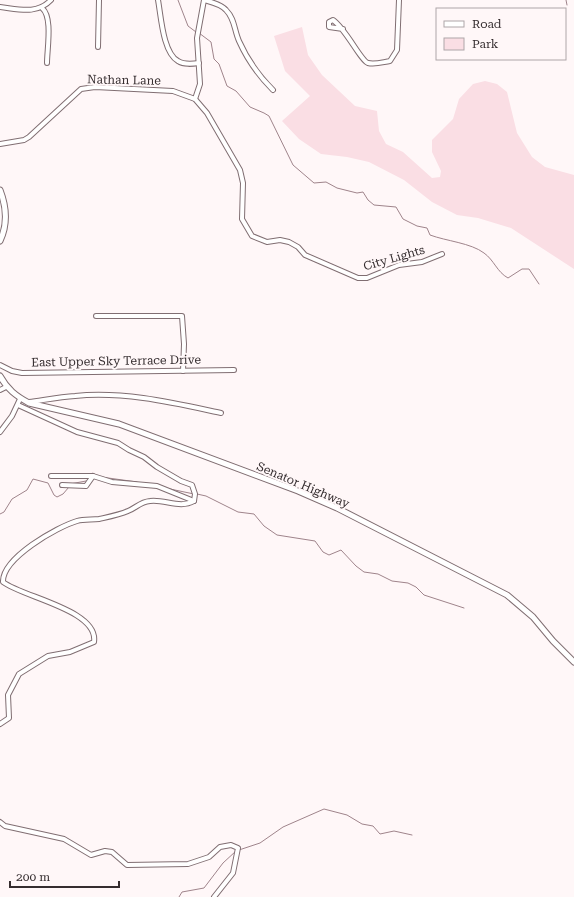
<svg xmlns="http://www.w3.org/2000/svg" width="574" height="897" viewBox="0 0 574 897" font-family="'Roboto Serif',serif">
<rect width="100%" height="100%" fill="#fff7f8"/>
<path fill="#fadee4" d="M302,27L308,55L322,75L355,106L377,111L379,131L386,144L403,152L432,178L440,177L441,171L432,152V140L453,119L459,99L473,84L485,81L497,84L507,92L517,133L532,157L545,167L574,175V269L511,228L478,218L457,215L432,202L404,180L369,162L347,157L321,154L299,139L282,121L310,96L285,71L274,36Z"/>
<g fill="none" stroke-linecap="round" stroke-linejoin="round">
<g stroke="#9f848b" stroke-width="1">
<path d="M178,0L188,26L196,32"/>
<path d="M566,0L567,5"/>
<path d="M199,33L211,42L214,59L219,64L227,86L236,91L250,107L264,113L269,116L293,165L314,183L326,182L337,188L357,193L363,192L368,200L374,205L396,207L403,219L417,226L427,228L430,235C446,241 471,243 484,253C494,260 497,272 508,278L522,269H529L539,284"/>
<path d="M101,477L137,482"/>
<path d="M70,484L86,481"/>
<path d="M170,489L194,494"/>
<path d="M197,494L206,496L238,512L254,514L264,526L277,535L315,541L323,552L329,555L341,550L356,566L364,572L378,574L392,581L408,583L416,587L424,595L464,608"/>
<path d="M0,514L4,512L12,499L27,490L33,479L48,483L54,495L57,497L63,494L69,487"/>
<path d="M239,850L260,843L283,827L324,809L347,815L362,824L373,826L380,834L394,831L412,835"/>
<path d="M179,897L182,892L204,888L223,863L236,851"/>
</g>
<g stroke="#806e72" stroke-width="6">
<g id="minor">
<path d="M158,0C161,16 163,53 178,61C184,65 192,64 199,63"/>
<path d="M204,0C211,2 221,4 226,10C235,19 234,30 239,41C247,59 259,76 273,90"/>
<path d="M0,7C18,9 37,15 51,0"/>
<path d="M42,8C53,17 47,49 47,63"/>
<path d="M343,29L329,27V22L333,20C346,29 361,61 368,63C375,65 383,62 390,61L397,50L399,0"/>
<path d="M98,47L99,0"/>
<path d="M195,99L200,84L197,38L204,0"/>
<path d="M0,144L24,140L29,137L81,89L95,87L173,91L195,99L207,113L240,170L243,183L242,219L252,236L267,242L280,240L289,242L298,247L305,255L358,278H367L399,265L422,262L442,254"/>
<path d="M96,316H182L184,344L183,371"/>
<path d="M0,365L12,371L22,373L234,370"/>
<path d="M0,390L6,387"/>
<path d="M29,402C44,400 60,397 75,396C124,391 174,403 221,413"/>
<path d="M0,432L12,416L20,399"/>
<path d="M51,476H93L112,482L157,486L194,501"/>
<path d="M62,485L86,486L93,476"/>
<path d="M0,724L9,718L8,695L19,674L48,656L70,652L94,642C99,610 22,597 3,582C2,558 57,527 77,521C84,519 92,520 99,519C108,517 119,515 128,511C136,508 140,502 150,501C165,499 180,509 194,501L195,494L192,485L181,481L157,467L144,457L129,450L118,443L77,432L18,405"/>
<path d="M0,822L5,826L64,839L91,855L105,851L112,852L127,865L188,864L209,857L220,847L231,845L238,848L233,873L214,897"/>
</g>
</g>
<g stroke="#806e72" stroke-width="7">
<g id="tertiary">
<path d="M0,190C7,208 8,224 0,241"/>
<path d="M0,376C7,389 16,396 29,403L119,424L298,491L337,508L507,595L533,617L553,641L574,662"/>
</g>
</g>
<use href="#minor" stroke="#fff" stroke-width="4"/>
<use href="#tertiary" stroke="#fff" stroke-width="5"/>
</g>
<g text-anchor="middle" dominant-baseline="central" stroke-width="4" stroke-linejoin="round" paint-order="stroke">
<g font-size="12" fill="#352d2f" stroke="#fff7f8">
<text transform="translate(124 80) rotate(1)">Nathan Lane</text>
<text transform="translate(394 258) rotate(-16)">City Lights</text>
<text transform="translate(116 361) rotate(-1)">East Upper Sky Terrace Drive</text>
<text transform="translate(303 485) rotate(23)">Senator Highway</text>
</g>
</g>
<rect x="436" y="8" width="130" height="52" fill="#fff7f8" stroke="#aea6a8"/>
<rect x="444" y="21" width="20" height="6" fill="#ffffff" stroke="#aea6a8"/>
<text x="472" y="28" font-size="12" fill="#352d2f">Road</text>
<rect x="444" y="38" width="20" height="12" fill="#fadee4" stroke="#aea6a8"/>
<text x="472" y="48" font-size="12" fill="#352d2f">Park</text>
<path d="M10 881v6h109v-6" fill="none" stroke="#352d2f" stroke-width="2"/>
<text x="16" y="881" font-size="12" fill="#352d2f" stroke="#fff7f8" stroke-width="3" paint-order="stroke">200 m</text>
</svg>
